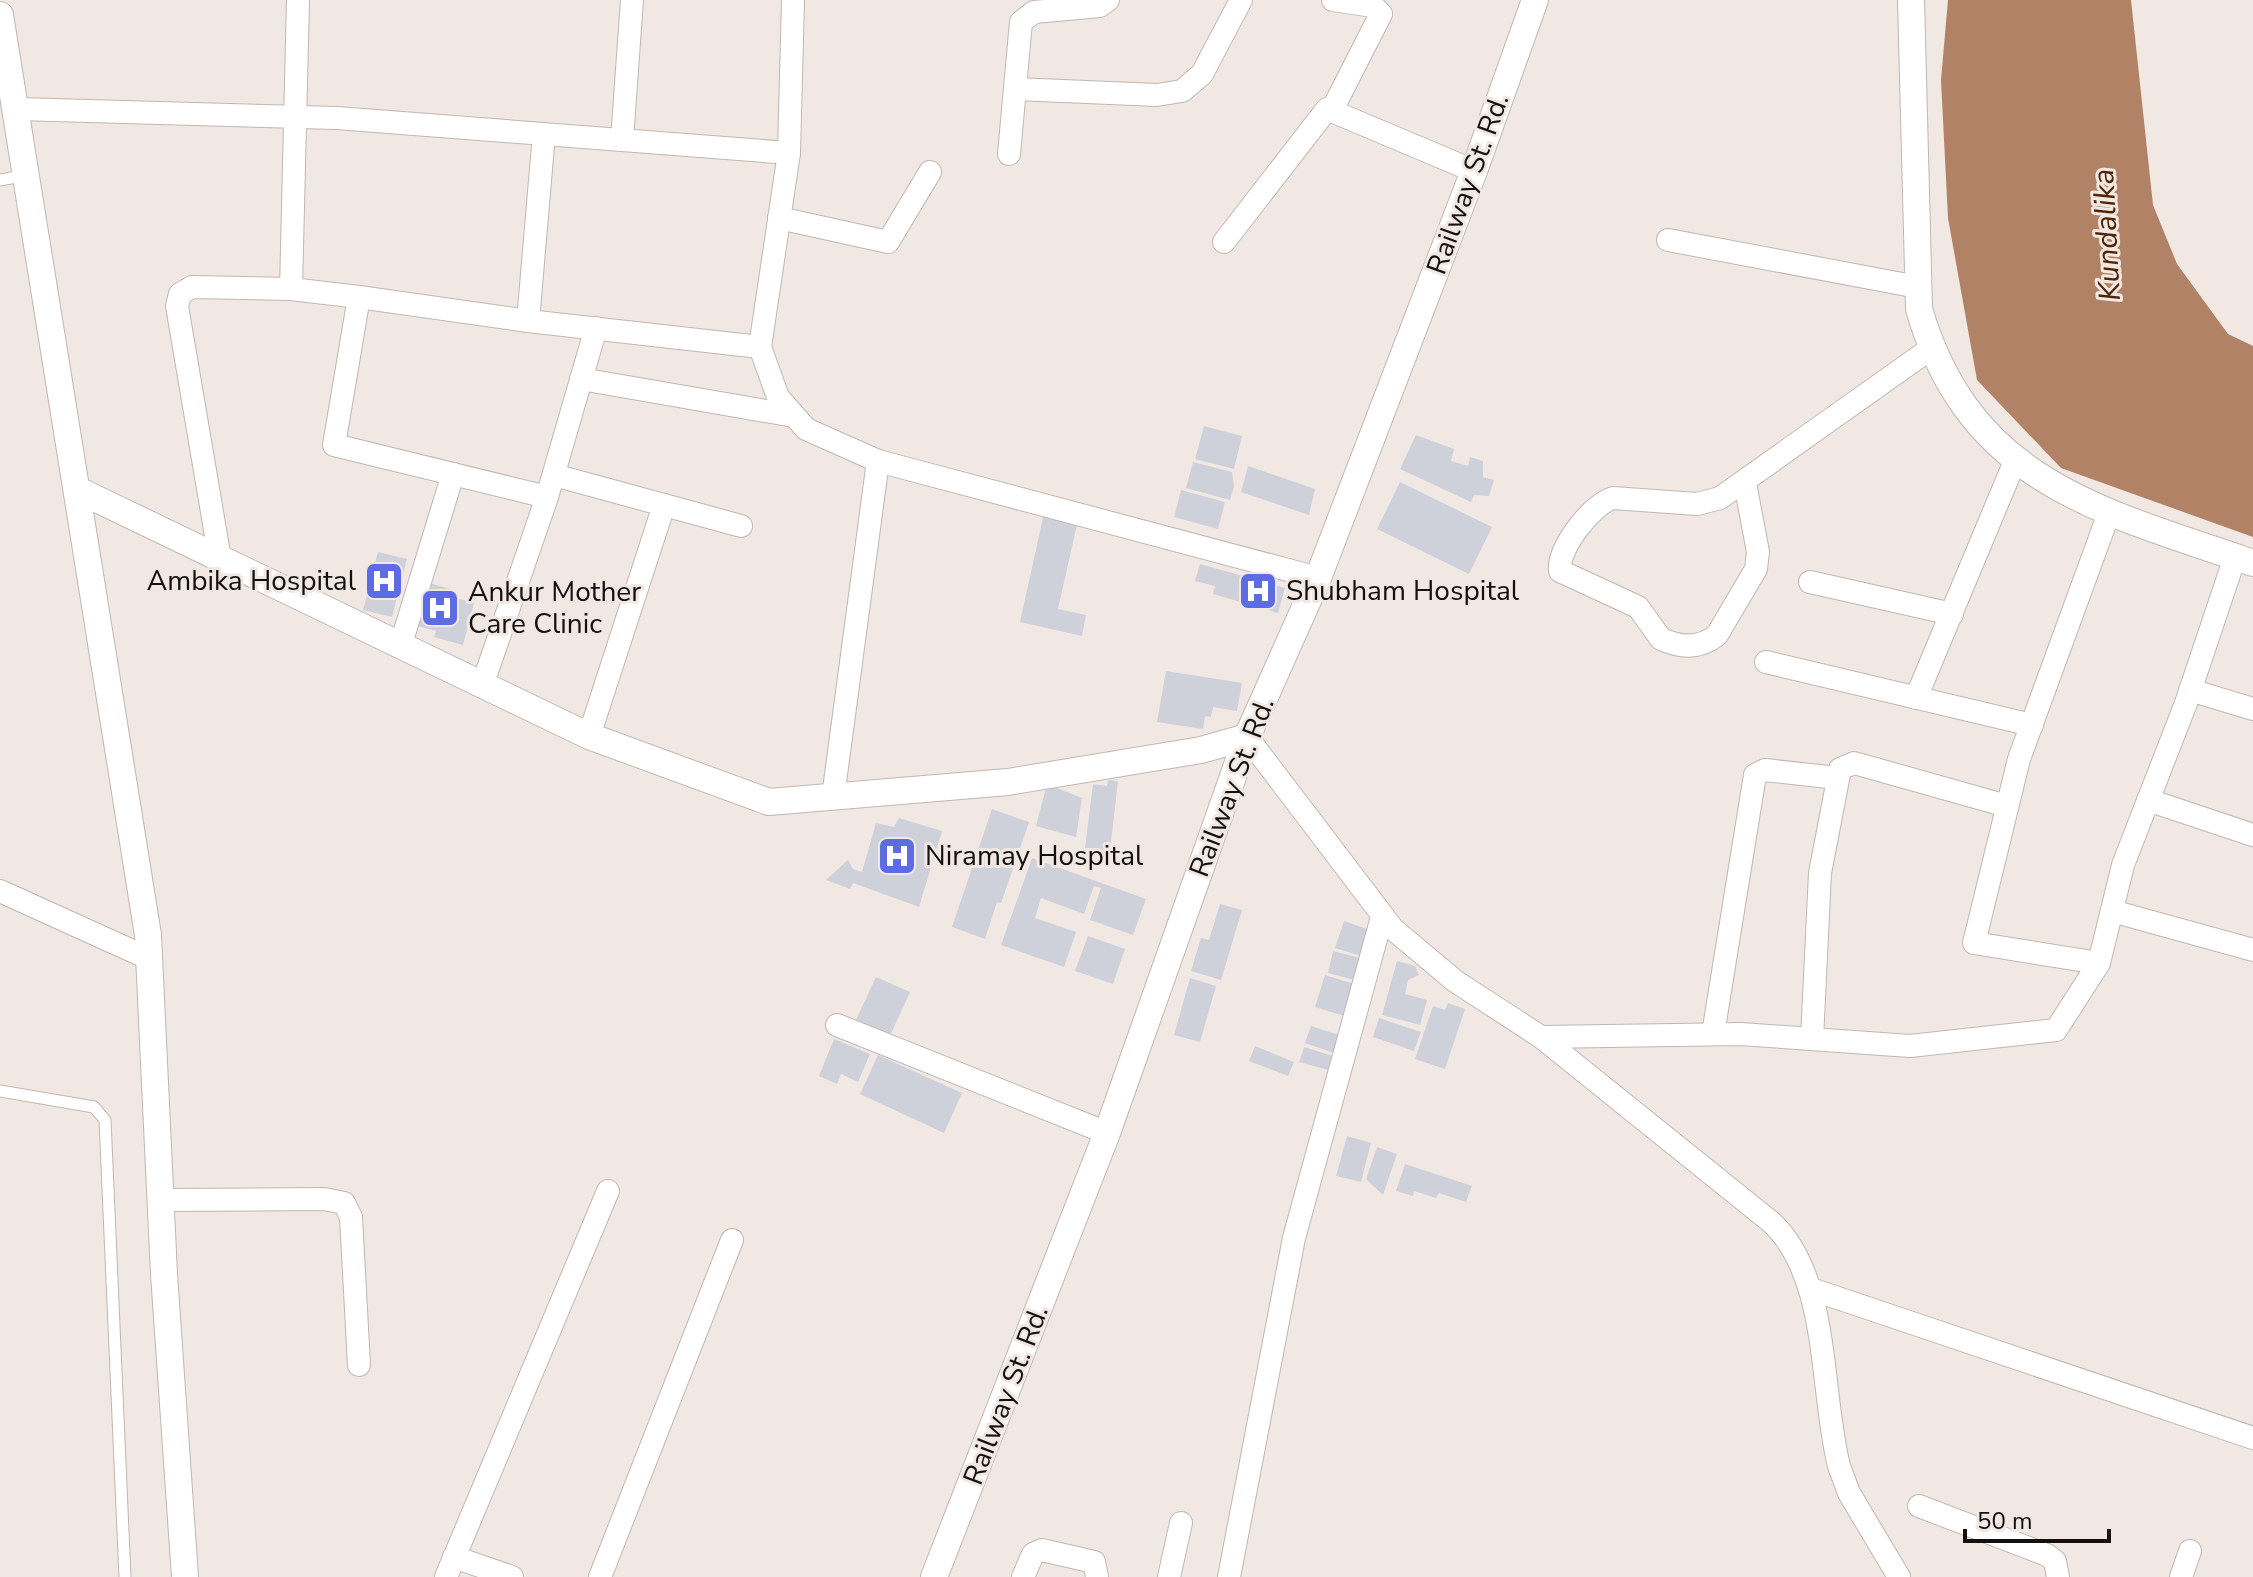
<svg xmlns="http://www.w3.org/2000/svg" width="2253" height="1577" viewBox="0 0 2253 1577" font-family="'Nunito Sans',sans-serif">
<rect width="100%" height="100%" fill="#f1e8e3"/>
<path fill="#b18266" d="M1948,0H2131L2153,205L2177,264L2228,334L2253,346V537L2061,468L1977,380L1948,218L1941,80Z"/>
<g fill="#cfd1da">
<path d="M1204,426L1242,436L1234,469L1195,459Z"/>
<path d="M1416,435L1454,449L1451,461L1468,466L1470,457L1483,461V477L1494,480L1489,496L1474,495L1471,502L1400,469Z"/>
<path d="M1193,462L1232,472L1234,486L1230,500L1186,488Z"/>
<path d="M1248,466L1315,489L1309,515L1241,492Z"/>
<path d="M1400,482L1492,527L1469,574L1377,529Z"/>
<path d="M1181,490L1225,502L1218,529L1174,517Z"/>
<path d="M1044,513L1078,520L1058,609L1086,615L1082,636L1020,622Z"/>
<path d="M378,552L407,559L392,617L363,610Z"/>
<path d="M1200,564L1285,588L1278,613L1213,594L1215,586L1195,581Z"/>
<path d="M425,582L454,590L453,597L474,603L463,645L434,637L436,631L414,625Z"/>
<path d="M1166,671L1242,683L1237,711L1213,707L1211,717L1205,716L1203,729L1157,722Z"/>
<path d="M1108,780L1118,781L1110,851L1085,848L1093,784L1107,786Z"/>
<path d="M1047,784L1082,798L1076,837L1036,826Z"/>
<path d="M992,809L1029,822L1001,903L997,902L985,939L952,927Z"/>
<path d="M899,818L942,831L919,907L853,883L850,889L826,880L848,860L853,869L862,872L876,823L894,827Z"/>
<path d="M1032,858L1146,899L1133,935L1090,920L1101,888L1094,886L1084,914L1041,898L1035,918L1076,932L1064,967L1001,945Z"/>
<path d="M1220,904L1242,910L1221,980L1191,971L1201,938L1209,940Z"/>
<path d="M1344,921L1376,932L1368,958L1335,948Z"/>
<path d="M1088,936L1125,949L1113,984L1075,971Z"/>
<path d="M1333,951L1367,960L1362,982L1328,973Z"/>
<path d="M1397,961L1415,966L1419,975L1408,980L1405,994L1427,1000L1420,1025L1382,1015Z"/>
<path d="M1325,975L1361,986L1351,1018L1315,1007Z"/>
<path d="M876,977L910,992L889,1038L855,1022Z"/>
<path d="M1190,978L1216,986L1200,1042L1174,1035Z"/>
<path d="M1448,1003L1465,1009L1445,1069L1415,1059L1433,1006L1445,1010Z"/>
<path d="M1379,1018L1421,1032L1414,1051L1373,1037Z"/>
<path d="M1311,1026L1342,1036L1340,1055L1305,1043Z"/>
<path d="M834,1039L870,1054L858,1082L841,1074L837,1084L819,1076Z"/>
<path d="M1255,1046L1294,1062L1288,1076L1249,1061Z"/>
<path d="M1304,1047L1339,1058L1337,1062L1331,1061L1328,1070L1299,1062Z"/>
<path d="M878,1055L962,1093L944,1133L860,1094Z"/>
<path d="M1347,1136L1371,1143L1361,1182L1336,1176Z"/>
<path d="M1377,1147L1397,1154L1383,1195L1366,1179Z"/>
<path d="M1405,1164L1472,1186L1466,1202L1439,1193L1436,1198L1414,1191L1413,1196L1396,1191Z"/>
</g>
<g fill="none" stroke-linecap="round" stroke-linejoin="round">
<g stroke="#c0b7b2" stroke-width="13">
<g id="service">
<path d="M0,180L27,175"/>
<path d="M0,1091L94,1107L105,1120L125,1577"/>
</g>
</g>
<g stroke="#c0b7b2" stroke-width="24">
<g id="minor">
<path d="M1015,89L1157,95L1182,91L1202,74L1241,0"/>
<path d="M1333,108L1381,14L1373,6L1333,0"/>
<path d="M18,109L337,118L789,153"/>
<path d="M622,140L632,0"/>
<path d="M1009,154L1021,22L1034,12L1100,6L1108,0"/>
<path d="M779,218L888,242L930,172"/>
<path d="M1668,240L1918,287"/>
<path d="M1224,242L1327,109L1474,171"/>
<path d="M291,289L298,0"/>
<path d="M528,321L544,134"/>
<path d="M760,347L778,397L806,429L878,461L1318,578"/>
<path d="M581,379L794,416"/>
<path d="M554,475L741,526"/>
<path d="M1745,483L1758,552L1756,569L1717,635C1700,649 1681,648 1661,639L1638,607L1560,571C1557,549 1592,504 1613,498L1697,504L1720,498L1930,349"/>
<path d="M547,497L334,445L359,297L528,321L760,347L789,153L793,0"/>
<path d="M2109,513L2019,759L1974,943L2099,963L2123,865L2186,703L2235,557"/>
<path d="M220,559L177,306L180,294L192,287L291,289L359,297"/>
<path d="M1810,582L1952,614"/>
<path d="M400,647L453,474"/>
<path d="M1766,662L2032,725"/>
<path d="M483,683L547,497L596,328"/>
<path d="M2190,690L2253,709"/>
<path d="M1916,698L2015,461"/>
<path d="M589,736L664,505"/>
<path d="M1247,737L1393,929L1455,981L1541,1037L1771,1222C1830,1276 1820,1391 1839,1466L1849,1493L1899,1577"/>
<path d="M833,797L878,461"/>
<path d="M2148,800L2253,835"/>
<path d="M0,891L150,959"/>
<path d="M2112,911L2253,950"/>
<path d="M837,1025L1107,1133"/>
<path d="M1713,1034L1755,775L1765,770L1837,778"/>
<path d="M1541,1037L1741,1034L1910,1046L2056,1030L2099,963"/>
<path d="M1812,1039L1820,873L1840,769L1854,763L2007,806"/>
<path d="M160,1200L324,1199L344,1203L351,1217L359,1365"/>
<path d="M1811,1289L2253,1438"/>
<path d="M1919,1506L2047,1555L2055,1561L2058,1577"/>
<path d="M454,1557L512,1577"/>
<path d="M446,1577L608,1191"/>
<path d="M600,1577L732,1240"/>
<path d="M1023,1577L1033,1554L1042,1550L1094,1562L1097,1577"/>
<path d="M1169,1577L1181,1523"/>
<path d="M1229,1577L1294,1238L1382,917"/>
<path d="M2181,1577L2190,1551"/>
</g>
</g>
<g stroke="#c0b7b2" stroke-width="28">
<g id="tertiary">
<path d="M1911,0L1919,309C1970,483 2100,510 2253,563"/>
<path d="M0,15L148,935L164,1274L185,1577"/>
<path d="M78,490L589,736L769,802L1008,782L1201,750L1247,737"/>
<path d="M934,1577L1107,1133L1247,737L1318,578L1474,171L1535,0"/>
</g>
</g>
<use href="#service" stroke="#fff" stroke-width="11"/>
<use href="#minor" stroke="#fff" stroke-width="22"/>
<use href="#tertiary" stroke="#fff" stroke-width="26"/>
</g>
<defs>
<g id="hospital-square" transform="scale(2)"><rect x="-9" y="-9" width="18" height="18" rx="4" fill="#5d6ce3" stroke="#f1e8e3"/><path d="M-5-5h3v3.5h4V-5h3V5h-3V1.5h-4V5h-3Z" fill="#fff"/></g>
</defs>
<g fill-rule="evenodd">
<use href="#hospital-square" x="384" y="581"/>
<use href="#hospital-square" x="1258" y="591"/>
<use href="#hospital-square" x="440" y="608"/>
<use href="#hospital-square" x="897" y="856"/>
</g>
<g text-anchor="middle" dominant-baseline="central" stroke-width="6" stroke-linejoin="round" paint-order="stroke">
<g font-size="28" fill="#13100e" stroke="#f1e8e3">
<text transform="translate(1468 184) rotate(-70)">Railway St. Rd.</text>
<text transform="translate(1232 787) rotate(-69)">Railway St. Rd.</text>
<text transform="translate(1006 1395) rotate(-69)">Railway St. Rd.</text>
</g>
<g font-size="28" fill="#13100e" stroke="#f1e8e3" text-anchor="start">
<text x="356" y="581" text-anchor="end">Ambika Hospital</text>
<text x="1286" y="591">Shubham Hospital</text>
<text x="468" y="592">Ankur Mother<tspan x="468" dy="32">Care Clinic</tspan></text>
<text x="925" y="856">Niramay Hospital</text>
</g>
<g font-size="30" font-style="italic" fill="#512402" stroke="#f1e8e3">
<text transform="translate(2107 235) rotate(-93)">Kundalika</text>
</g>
</g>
<path d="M1965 1529v12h144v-12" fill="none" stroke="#13100e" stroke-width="4"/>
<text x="1977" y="1529" font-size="24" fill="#13100e" stroke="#f1e8e3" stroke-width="6" paint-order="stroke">50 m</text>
</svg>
